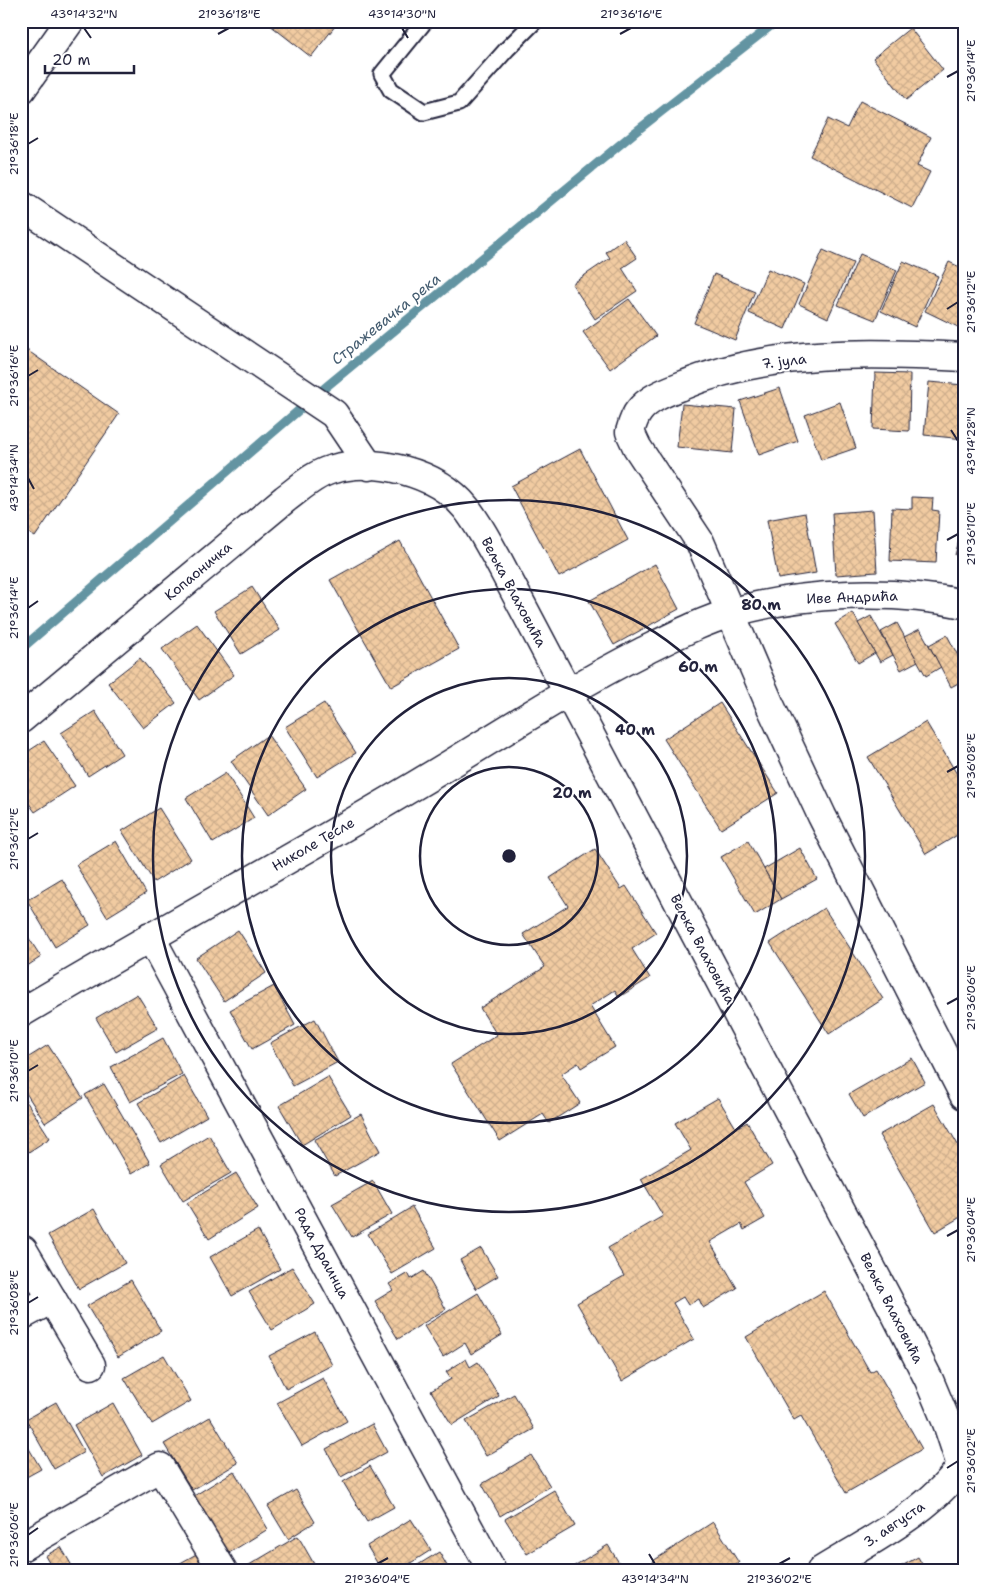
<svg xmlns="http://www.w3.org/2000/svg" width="985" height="1592" viewBox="0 0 985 1592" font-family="'Shantell Sans',sans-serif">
<defs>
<pattern id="building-cross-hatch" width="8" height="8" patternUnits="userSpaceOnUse" patternTransform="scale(1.25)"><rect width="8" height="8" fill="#f1cba1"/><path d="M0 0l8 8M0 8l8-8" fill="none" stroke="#ceae8c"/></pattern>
</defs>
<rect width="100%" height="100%" fill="#fff"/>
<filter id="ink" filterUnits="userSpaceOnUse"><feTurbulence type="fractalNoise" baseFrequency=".02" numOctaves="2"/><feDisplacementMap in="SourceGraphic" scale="10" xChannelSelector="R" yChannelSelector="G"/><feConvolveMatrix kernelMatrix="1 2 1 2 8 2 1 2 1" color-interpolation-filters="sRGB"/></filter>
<g filter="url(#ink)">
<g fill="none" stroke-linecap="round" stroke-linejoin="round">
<path stroke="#6394a2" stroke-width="9" d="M21,649L327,386L634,133L777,21"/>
</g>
<g fill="url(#building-cross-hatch)" stroke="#22223b">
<path d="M265,21H339L311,57Z"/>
<path d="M910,28L943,70L906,100L873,58Z"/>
<path d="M860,101L931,137L917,166L930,172L912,208L810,156L828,119L847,128Z"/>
<path d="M624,239L637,258L622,268L637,291L595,319L572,284L610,258L606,252Z"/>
<path d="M823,250L853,263L828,318L799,304Z"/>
<path d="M860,254L897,270L875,320L838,305Z"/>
<path d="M903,261L938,276L915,327L881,311Z"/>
<path d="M949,262L964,269V316L958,327L925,311Z"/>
<path d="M768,269L804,284L785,329L749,313Z"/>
<path d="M714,274L755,291L735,340L694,323Z"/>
<path d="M629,299L656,336L610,369L583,332Z"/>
<path d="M21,346L119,414L35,537L21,528Z"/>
<path d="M875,373L910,374L909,431L873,429Z"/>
<path d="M929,382L964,385V439L924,435Z"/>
<path d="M780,388L798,441L759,455L740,401Z"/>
<path d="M840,402L856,448L821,460L805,415Z"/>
<path d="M682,404L736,409L732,453L677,447Z"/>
<path d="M580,449L628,540L559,577L511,486Z"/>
<path d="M912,497L933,498L932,510L939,511L936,563L890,561L892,508L912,509Z"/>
<path d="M873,510L877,572L836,575L832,513Z"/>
<path d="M805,513L816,573L778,579L767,520Z"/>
<path d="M964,522V557L955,555Z"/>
<path d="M400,541L459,649L391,687L330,580Z"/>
<path d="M655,564L679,609L614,645L589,601Z"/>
<path d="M252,587L280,630L241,654L214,611Z"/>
<path d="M853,613L875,653L858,663L835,624Z"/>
<path d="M871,616L893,655L880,662L858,623Z"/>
<path d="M897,623L918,661L901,670L881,632Z"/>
<path d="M197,624L234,675L199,700L162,649Z"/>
<path d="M920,629L941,667L926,676L904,637Z"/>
<path d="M947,635L964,667V680L951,687L929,645Z"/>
<path d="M140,658L176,703L143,728L108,683Z"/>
<path d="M324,703L356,753L317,777L285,727Z"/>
<path d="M720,703L778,793L721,829L664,739Z"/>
<path d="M95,711L122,754L88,776L61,733Z"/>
<path d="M926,722L964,786V831L926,854L868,757Z"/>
<path d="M268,735L306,789L268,815L231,761Z"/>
<path d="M44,741L75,786L35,812L21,792V756Z"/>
<path d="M226,773L254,818L213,843L186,798Z"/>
<path d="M159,808L191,859L154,882L122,831Z"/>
<path d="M116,841L146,893L107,917L76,865Z"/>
<path d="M748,841L781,899L755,915L721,857Z"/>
<path d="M800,848L817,879L781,899L764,869Z"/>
<path d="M595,849L621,889L626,886L656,933L632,949L650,978L619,997L615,990L590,1006L615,1047L581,1068L578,1063L561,1074L580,1103L549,1123L543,1114L500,1141L451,1064L497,1035L480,1008L545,967L523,934L568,906L550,878Z"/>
<path d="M62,879L90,925L55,947L27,900Z"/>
<path d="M824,908L883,999L829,1034L770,943Z"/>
<path d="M21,926L41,957L21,970Z"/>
<path d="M238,930L266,973L224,1001L196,958Z"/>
<path d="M274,986L295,1025L252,1049L230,1010Z"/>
<path d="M137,994L158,1028L116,1052L96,1018Z"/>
<path d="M315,1019L338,1062L293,1086L270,1043Z"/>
<path d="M163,1038L182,1074L130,1102L111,1067Z"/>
<path d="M48,1045L83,1098L45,1123L21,1085V1062Z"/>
<path d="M912,1058L925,1082L863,1118L849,1094Z"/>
<path d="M184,1076L207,1116L161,1143L138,1103Z"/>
<path d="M328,1077L351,1115L302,1145L279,1106Z"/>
<path d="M104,1084L150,1163L131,1174L85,1095Z"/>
<path d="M21,1093L50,1138L21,1157Z"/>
<path d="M718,1098L736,1128L747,1122L772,1165L744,1182L765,1218L744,1230L741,1224L710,1242L737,1288L703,1308L699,1299L688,1305L683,1297L673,1303L694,1339L622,1381L577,1303L624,1276L608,1248L663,1216L641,1179L691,1150L675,1123Z"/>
<path d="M934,1104L964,1155V1215L935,1232L879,1135Z"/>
<path d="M361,1114L380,1151L335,1176L314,1140Z"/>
<path d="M209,1135L231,1173L183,1201L161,1164Z"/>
<path d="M236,1173L258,1208L209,1239L187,1203Z"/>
<path d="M373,1181L392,1214L352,1237L332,1204Z"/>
<path d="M412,1207L436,1248L392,1274L368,1234Z"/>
<path d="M94,1209L125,1263L79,1289L48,1235Z"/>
<path d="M258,1230L280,1269L232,1296L210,1257Z"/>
<path d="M481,1248L498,1276L476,1289L460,1260Z"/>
<path d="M292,1267L315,1304L272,1330L249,1292Z"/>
<path d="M424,1271L446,1309L398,1339L375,1301L393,1290L389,1284L408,1273L411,1279Z"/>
<path d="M131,1280L161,1331L118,1357L87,1306Z"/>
<path d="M824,1291L870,1372L876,1369L922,1449L846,1493L801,1416L794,1420L746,1337Z"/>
<path d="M478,1293L502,1335L471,1354L465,1343L443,1357L424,1326Z"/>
<path d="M315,1332L332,1365L286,1389L269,1356Z"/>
<path d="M164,1355L191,1401L152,1424L124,1378Z"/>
<path d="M466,1359L470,1367L478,1362L499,1396L452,1425L431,1391L451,1379L446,1372Z"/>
<path d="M323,1378L347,1421L302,1446L277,1403Z"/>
<path d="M514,1394L534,1429L486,1456L466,1421Z"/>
<path d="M56,1402L84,1452L54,1469L26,1419Z"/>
<path d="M113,1403L142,1455L103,1477L74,1425Z"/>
<path d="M210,1417L238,1463L192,1490L164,1444Z"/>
<path d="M372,1424L387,1452L341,1477L326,1449Z"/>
<path d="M21,1435L41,1469L21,1480Z"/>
<path d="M531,1455L550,1486L500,1516L482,1484Z"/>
<path d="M370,1466L394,1507L367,1522L343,1482Z"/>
<path d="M234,1471L268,1529L224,1556L189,1499Z"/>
<path d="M296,1490L315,1522L288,1539L268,1506Z"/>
<path d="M554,1490L575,1526L527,1554L505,1519Z"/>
<path d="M411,1519L431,1550L398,1571H382L367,1546Z"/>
<path d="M713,1522L739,1563L726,1571H659L653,1561Z"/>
<path d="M298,1536L318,1571H239Z"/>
<path d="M608,1545L624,1571H573L571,1568Z"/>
<path d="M61,1547L75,1571H54L45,1556Z"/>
<path d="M200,1552L210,1571H166Z"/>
<path d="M439,1552L450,1571H408Z"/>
<path d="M918,1557L926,1571H893Z"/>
</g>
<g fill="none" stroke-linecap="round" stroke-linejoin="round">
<g stroke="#22223b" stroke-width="19">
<path id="service" d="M425,21L382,74L391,90L424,112L459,103L507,49L535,21"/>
</g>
<g stroke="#22223b" stroke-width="31">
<g id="minor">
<path d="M21,90L70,21"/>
<path d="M21,205L334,414L369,466"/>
<path d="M964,357C871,352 768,349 681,386C666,392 649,398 639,411C634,417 632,425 630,432L637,447L700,542L770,705L822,816L964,1095"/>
<path d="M21,719L285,499C299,489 313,475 330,470C374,456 437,472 466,508C479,524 488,543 498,560L892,1307L929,1380L947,1423L964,1474"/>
<path d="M150,936L492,1571"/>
<path d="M21,1013C153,934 287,862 419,783C493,739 565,691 642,652C672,637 702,621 734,612C803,592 893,589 964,604"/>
<path d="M23,1250L91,1365"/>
<path d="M21,1316L52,1299"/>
<path d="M21,1547L160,1467L223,1571"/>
<path d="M821,1571C866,1543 937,1508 964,1461"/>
</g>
</g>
<use href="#service" stroke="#fff" stroke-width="15"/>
<use href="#minor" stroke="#fff" stroke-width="28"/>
</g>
</g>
<path fill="none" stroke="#22223b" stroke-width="2" d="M84,28L91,38M402,28L408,38M218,34L229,28M620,34L631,28M947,77L958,71M28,144L38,138M947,309L958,302M28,376L38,370M951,430L958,441M28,478L34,489M947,540L958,534M28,608L38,601M947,772L958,766M28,839L38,833M947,1004L958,998M28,1071L38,1065M947,1236L958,1230M28,1303L38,1297M947,1468L958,1461M28,1535L38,1528M649,1554L655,1564M377,1564L388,1558M779,1564L790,1558"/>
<g fill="none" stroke="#22223b" stroke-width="2.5">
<circle cx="509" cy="856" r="89"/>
<circle cx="509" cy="856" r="178"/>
<circle cx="509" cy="856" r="267"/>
<circle cx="509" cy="856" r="356"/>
</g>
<g text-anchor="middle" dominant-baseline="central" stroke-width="4" stroke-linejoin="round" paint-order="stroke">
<g font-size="14" fill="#22223b" stroke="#fff">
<text transform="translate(784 361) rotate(-7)">7. јула</text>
<text transform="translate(198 571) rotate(-40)">Копаоничка</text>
<text transform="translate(514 592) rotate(62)">Вељка Влаховића</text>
<text transform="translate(852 597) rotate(-2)">Иве Андрића</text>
<text transform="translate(313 844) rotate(-30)">Николе Тесле</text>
<text transform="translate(703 949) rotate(62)">Вељка Влаховића</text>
<text transform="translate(322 1253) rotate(62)">Рада Драинца</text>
<text transform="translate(892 1308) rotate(63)">Вељка Влаховића</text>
<text transform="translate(894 1524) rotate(-34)">3. августа</text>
</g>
<g font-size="15" font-style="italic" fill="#435b6f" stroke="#fff">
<text transform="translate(386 319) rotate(-39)">Стражевачка река</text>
</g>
</g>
<circle cx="509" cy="856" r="8" fill="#22223b" stroke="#fff" stroke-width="2.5"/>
<g font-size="15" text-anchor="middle" font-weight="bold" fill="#22223b" stroke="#fff" stroke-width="4" stroke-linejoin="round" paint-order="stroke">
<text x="761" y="610">80 m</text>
<text x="698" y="672">60 m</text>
<text x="635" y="735">40 m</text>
<text x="572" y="798">20 m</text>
</g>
<rect width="985" height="1592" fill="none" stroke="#fff" stroke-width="55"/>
<path d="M45 65v8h89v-8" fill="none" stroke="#22223b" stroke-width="2.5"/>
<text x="52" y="65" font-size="15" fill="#22223b" stroke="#ffffff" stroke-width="4" paint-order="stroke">20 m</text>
<rect x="28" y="28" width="930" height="1536" fill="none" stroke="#22223b" stroke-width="2"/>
<g font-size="12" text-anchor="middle" fill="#22223b">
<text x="84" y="18">43°14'32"N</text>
<text x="229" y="18">21°36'18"E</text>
<text x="402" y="18">43°14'30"N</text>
<text x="631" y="18">21°36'16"E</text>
<text transform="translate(971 71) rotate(-90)" y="4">21°36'14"E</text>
<text transform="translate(14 144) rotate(-90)" y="4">21°36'18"E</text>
<text transform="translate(971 302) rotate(-90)" y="4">21°36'12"E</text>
<text transform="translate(14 376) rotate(-90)" y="4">21°36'16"E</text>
<text transform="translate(971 441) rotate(-90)" y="4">43°14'28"N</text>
<text transform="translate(14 478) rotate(-90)" y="4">43°14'34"N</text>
<text transform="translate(971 534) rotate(-90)" y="4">21°36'10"E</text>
<text transform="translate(14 608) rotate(-90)" y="4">21°36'14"E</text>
<text transform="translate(971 766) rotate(-90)" y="4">21°36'08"E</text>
<text transform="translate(14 839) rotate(-90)" y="4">21°36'12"E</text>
<text transform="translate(971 998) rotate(-90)" y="4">21°36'06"E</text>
<text transform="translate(14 1071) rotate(-90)" y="4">21°36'10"E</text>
<text transform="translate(971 1230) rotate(-90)" y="4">21°36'04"E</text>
<text transform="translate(14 1303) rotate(-90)" y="4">21°36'08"E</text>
<text transform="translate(971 1461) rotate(-90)" y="4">21°36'02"E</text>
<text transform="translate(14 1535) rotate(-90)" y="4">21°36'06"E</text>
<text x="377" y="1583">21°36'04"E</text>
<text x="655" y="1583">43°14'34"N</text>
<text x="779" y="1583">21°36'02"E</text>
</g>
</svg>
